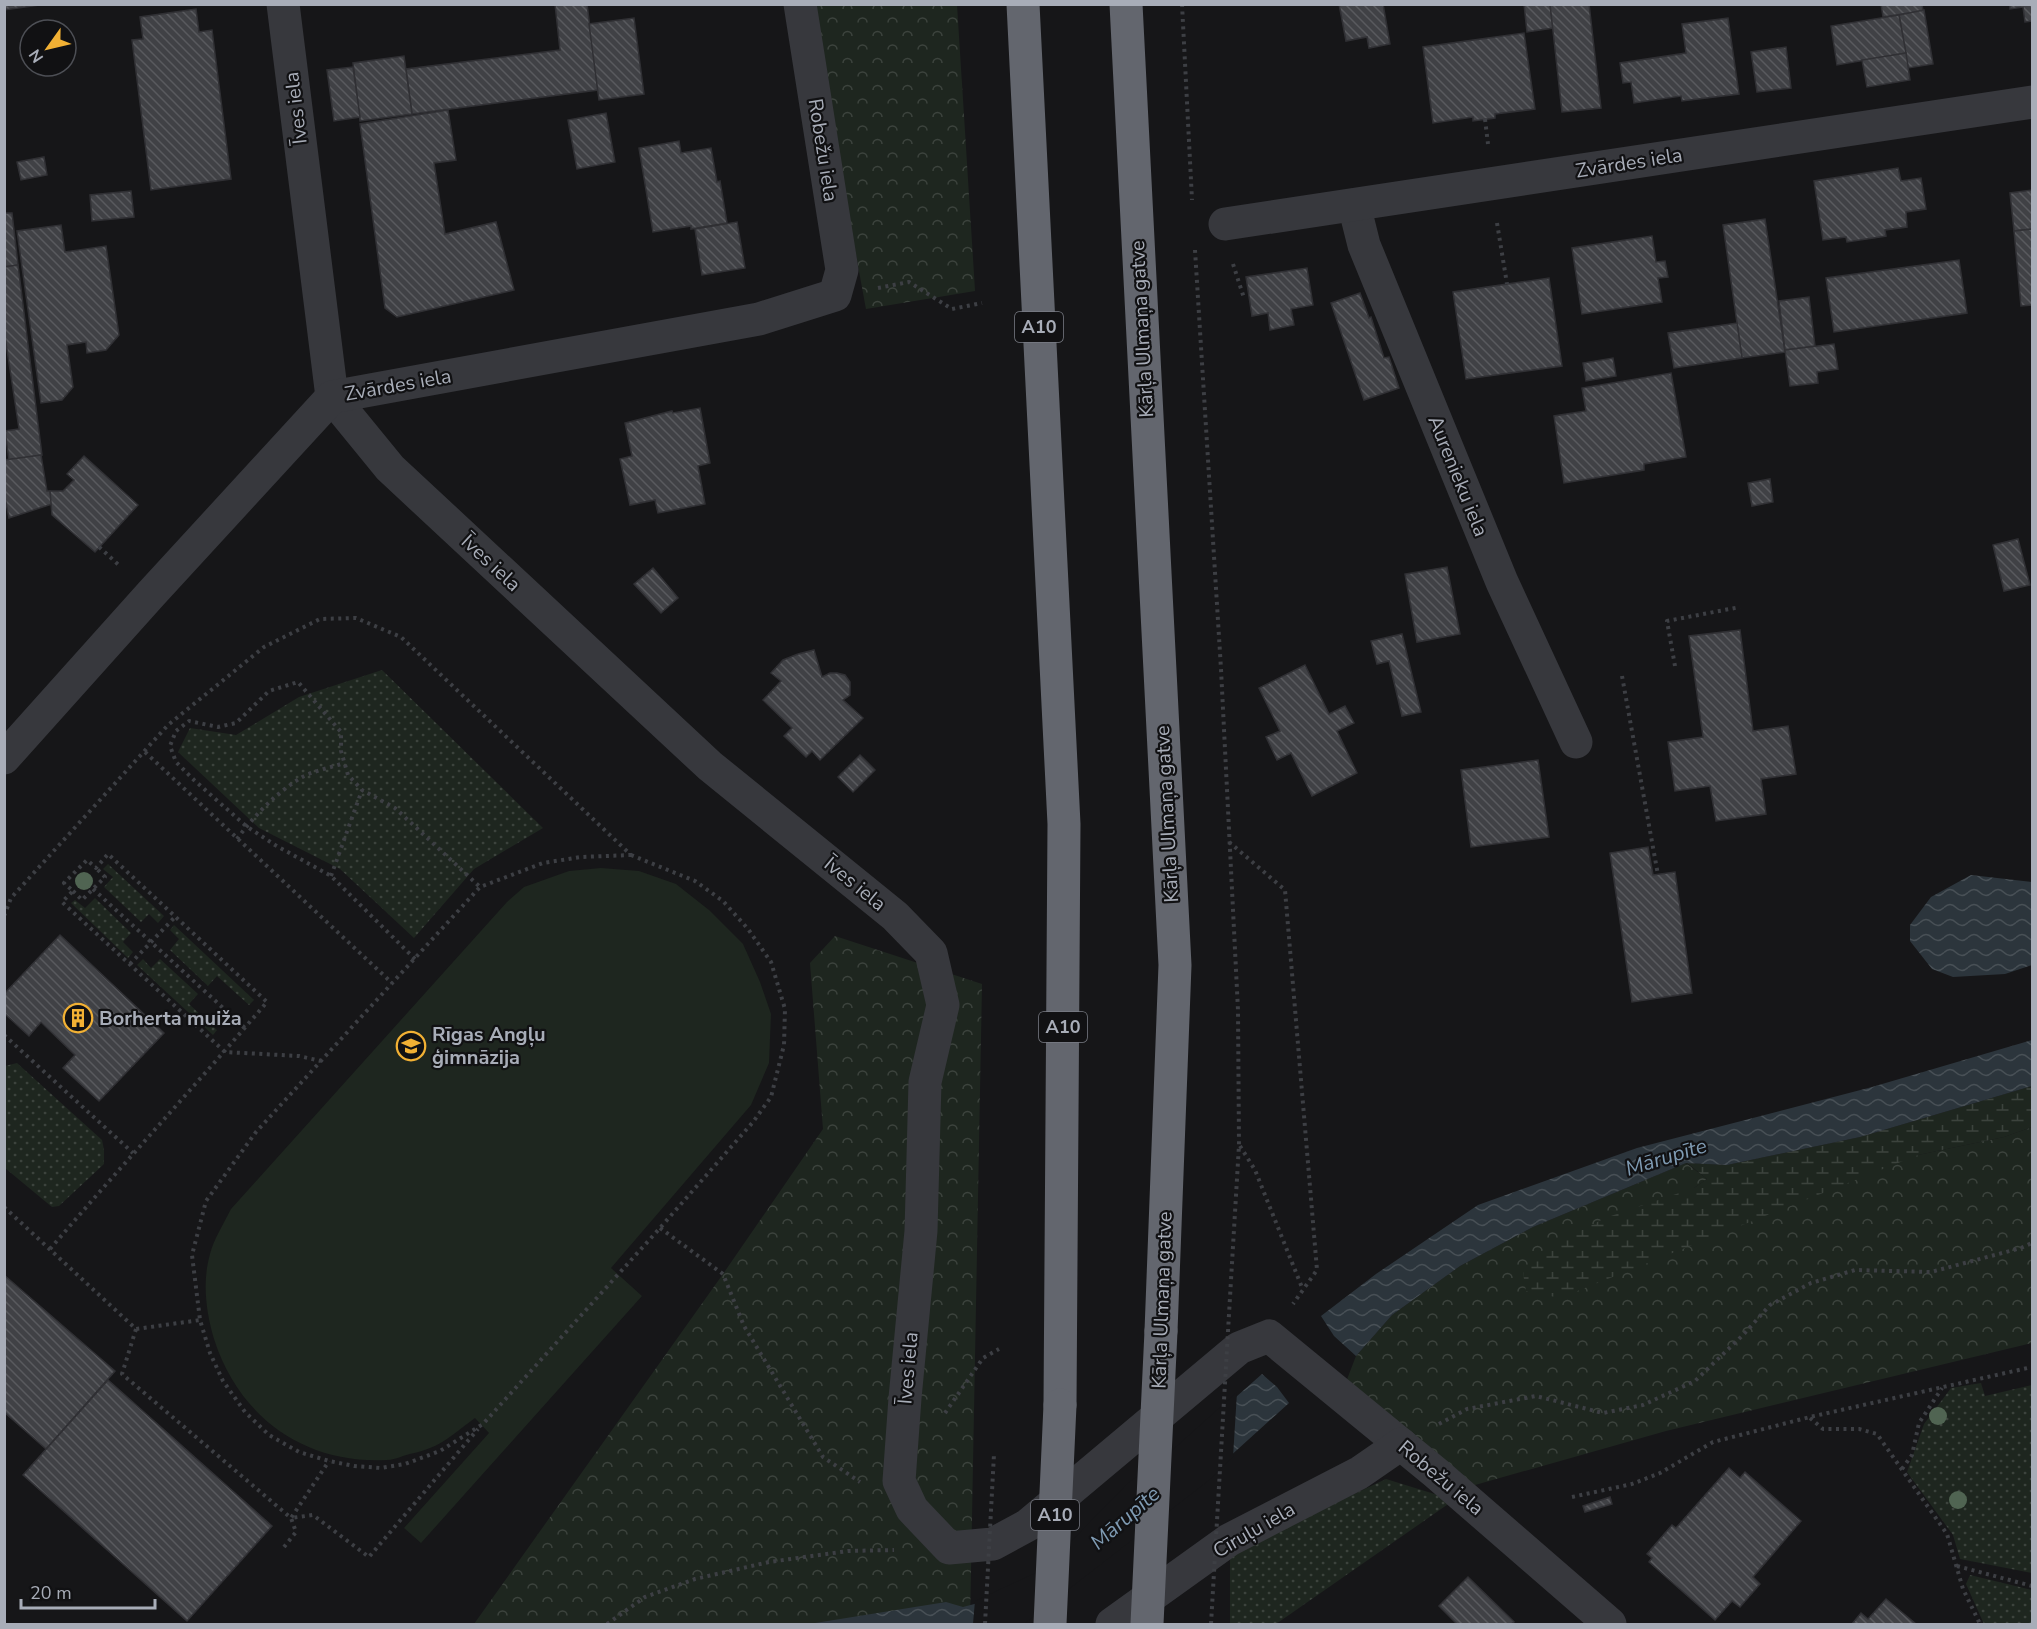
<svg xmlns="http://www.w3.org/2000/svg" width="2037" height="1629" viewBox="0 0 2037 1629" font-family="'Nunito Sans',sans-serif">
<defs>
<pattern id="green-dots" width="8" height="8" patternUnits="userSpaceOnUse" patternTransform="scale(1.5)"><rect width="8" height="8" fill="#1e261f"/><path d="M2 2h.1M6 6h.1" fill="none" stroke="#3c433d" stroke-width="1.8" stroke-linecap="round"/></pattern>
<pattern id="forest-crowns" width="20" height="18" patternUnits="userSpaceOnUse" patternTransform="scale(1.5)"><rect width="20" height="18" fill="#1e261f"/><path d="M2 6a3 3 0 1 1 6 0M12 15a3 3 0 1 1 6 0" fill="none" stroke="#3c433d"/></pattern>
<pattern id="wetland-marsh" width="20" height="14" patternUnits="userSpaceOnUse" patternTransform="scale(1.5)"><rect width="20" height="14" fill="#1e261f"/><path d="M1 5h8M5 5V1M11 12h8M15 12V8" fill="none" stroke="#3c433d"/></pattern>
<pattern id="water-waves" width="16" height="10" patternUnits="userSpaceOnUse" patternTransform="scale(1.5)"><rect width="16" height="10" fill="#2c353c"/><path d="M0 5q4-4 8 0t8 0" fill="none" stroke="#485056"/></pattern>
<pattern id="building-back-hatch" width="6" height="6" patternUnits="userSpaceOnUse" patternTransform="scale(1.5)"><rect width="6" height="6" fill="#404145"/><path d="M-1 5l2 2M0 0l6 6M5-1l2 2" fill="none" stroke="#595a5e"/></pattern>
</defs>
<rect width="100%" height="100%" fill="#161618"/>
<g fill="url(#green-dots)">
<path d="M382,670L543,828L474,869L414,938L340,869L259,828L178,752L190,728L236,735L299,697Z"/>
<path d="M108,864L164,916L158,923L149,914L141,922L104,887L113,877L103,869Z"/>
<path d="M95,898L131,933L123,942L133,952L128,958L71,903L75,900L85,908Z"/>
<path d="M174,925L254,1000L249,1005L217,976L208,986L170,950L179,939L170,930Z"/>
<path d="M143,959L151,968L160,959L198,994L189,1004L217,1030L213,1035L137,965Z"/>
<path d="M17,1063L102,1140L104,1150V1164L59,1206L52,1207L5,1168V1066Z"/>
<path d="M1981,1383L1985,1396L2032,1385V1573L1960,1559L1953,1535L1907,1472L1924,1424L1951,1388Z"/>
<path d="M1386,1479L1454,1500L1276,1624H1230V1552Z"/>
<path d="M1970,1575L2032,1590V1624H1984L1966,1584Z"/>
</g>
<g fill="url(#forest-crowns)">
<path d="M810,5H957L975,291L866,309Z"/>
<path d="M835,936L982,984L970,1624H474L723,1274L823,1129L810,963Z"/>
<path d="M2032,1127V1343L1666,1431L1468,1487L1346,1382L1356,1356L1392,1315L1460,1266L1533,1227L1686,1163L1707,1179L1694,1188L1918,1155L2004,1137Z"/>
</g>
<path fill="url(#wetland-marsh)" d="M2032,1086V1127L2004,1137L1918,1155L1560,1298L1526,1291L1523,1273L1540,1252L1605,1218L1694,1188L1707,1179L1687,1163L1727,1165L1860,1137Z"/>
<path fill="#1e261f" d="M601,868L639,871L676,884L709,910L743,944L760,982L771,1014L769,1063L751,1105L611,1268L642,1296L421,1543L404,1528L489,1433L475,1418C461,1428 446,1442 430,1448C421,1452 412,1453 403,1456C398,1458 392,1460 386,1460C304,1464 239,1417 214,1339C206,1312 202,1282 210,1254C214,1239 224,1223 231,1209L507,902L524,887L569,871Z"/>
<g fill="url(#water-waves)">
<path d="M1971,875L2032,882V965L2005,974L1953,977L1932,969L1910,941V925L1931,897Z"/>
<path d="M2032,1040V1086L1860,1137L1727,1165L1686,1163L1533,1227L1460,1266L1392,1315L1356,1356L1334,1336L1321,1316L1376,1274L1478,1205L1637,1148L1872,1087Z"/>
<path d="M1262,1374L1277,1387L1289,1403L1206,1478L1019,1624H809L946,1602L963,1607L982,1602L1030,1579Z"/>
</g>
<path fill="#161618" d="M1237,1392L1233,1457L1208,1481L1024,1624H973L975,1601L1044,1569L1128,1483L1168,1454Z"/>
<g fill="url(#building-back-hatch)" stroke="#303034" stroke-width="1.5">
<path d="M4,4H47L4,10Z"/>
<path d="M555,4H587L598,90L412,114L406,69L560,50Z"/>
<path d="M1339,4H1383L1390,44L1369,48L1367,37L1346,41Z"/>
<path d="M1524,4H1550L1553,28L1527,32Z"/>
<path d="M1550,4H1589L1601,108L1562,112Z"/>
<path d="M1881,4H1922L1923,11L1883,17Z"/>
<path d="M2010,4H2032V21L2025,22L2023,7L2010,9Z"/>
<path d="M196,9L199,32L212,30L231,179L151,190L132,40L143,39L140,17Z"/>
<path d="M1924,10L1933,64L1908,68L1899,15Z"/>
<path d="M1899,15L1906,53L1837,65L1831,26Z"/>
<path d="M634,18L644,94L599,100L589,24Z"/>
<path d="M1728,18L1739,94L1682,101L1681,96L1634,103L1631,82L1623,83L1620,63L1686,53L1682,24Z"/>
<path d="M1524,33L1535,109L1495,114V118L1473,121V117L1433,123L1423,47Z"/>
<path d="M1786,47L1791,88L1757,92L1751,52Z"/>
<path d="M1906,53L1910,80L1867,87L1862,60Z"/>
<path d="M404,56L412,114L360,121L353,63Z"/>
<path d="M353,67L360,117L334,121L327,70Z"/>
<path d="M448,110L456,160L434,163L445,234L496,222L514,290L397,317L385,308L360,124Z"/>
<path d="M606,113L615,162L577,169L568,120Z"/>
<path d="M679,141L681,153L711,148L717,182L720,181L727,223L691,229V226L653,232L639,148Z"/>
<path d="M44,157L47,175L21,180L17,162Z"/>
<path d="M1898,168L1901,181L1921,178L1926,209L1906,212L1907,227L1885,230L1886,236L1847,242L1846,237L1823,240L1814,181Z"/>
<path d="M2032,190V229L2014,231L2010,193Z"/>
<path d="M131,191L134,217L92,221L90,195Z"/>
<path d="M4,213H12L18,265L4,267Z"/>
<path d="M1765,219L1785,352L1742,358L1723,225Z"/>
<path d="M737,222L745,268L702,275L695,229Z"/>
<path d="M61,225L65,252L106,246L119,335L106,350L87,353L86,342L67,345L73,387L62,400L41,403L17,231Z"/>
<path d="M2032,229V305L2021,306L2014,231Z"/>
<path d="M1652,236L1656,262L1665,261L1668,277L1658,278L1662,302L1582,314L1572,248Z"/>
<path d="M1959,260L1967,313L1834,332L1826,278Z"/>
<path d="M18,265L42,455L9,460L5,431L19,429L4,330V267Z"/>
<path d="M1307,268L1313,305L1291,309L1294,325L1270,330L1268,313L1252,316L1246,277Z"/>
<path d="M1549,278L1562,366L1466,379L1453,292Z"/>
<path d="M1360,293L1369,318L1371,317L1384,358L1389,357L1399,388L1364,400L1331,303Z"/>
<path d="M1809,297L1815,346L1785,350L1779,301Z"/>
<path d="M1737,323L1742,358L1674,368L1668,333Z"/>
<path d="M1834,344L1838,369L1817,372L1818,383L1790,386L1785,350Z"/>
<path d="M1613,358L1616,376L1586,381L1583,363Z"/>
<path d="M1671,373L1686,457L1644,464V470L1564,483L1554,416L1586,411L1582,388Z"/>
<path d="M700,408L710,463L698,466L705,504L658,513L655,500L630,505L620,459L632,456L625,423L672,411L673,413Z"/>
<path d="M41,455L47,491H50L52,504L9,518L4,493V460Z"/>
<path d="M84,456L138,505L95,552L52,515L50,491H63L74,480L67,474Z"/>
<path d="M1770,479L1773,502L1752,506L1748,483Z"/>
<path d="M2018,539L2030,585L2004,591L1993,545Z"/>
<path d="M1447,567L1460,634L1417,642L1405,574Z"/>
<path d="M653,568L678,598L661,613L634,584Z"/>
<path d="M1740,630L1753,731L1788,726L1796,774L1761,779L1766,814L1716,821L1710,786L1675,791L1668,742L1703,737L1689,636Z"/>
<path d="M1402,634L1421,712L1402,716L1389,661L1377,664L1371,641Z"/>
<path d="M814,650L822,677L830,673H837L845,675L850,682V695L843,700L863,718L820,760L812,751L806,757L784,736L792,728L763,700L781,681L771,673L783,660L798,654Z"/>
<path d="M1305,665L1329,714L1345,706L1354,723L1337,731L1357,773L1312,796L1291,753L1277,760L1266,737L1280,731L1259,688Z"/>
<path d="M860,755L875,770L853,792L838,777Z"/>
<path d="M1538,760L1549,837L1471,847L1461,770Z"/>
<path d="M1648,847L1653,875L1675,872L1692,993L1632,1002L1610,853Z"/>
<path d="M60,935L164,1033L99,1101L63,1068L75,1055L41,1022L29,1036L4,1013V994Z"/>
<path d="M4,1275L115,1371L46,1449L4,1412Z"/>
<path d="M108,1380L272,1526L187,1621L23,1475Z"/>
<path d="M1729,1468L1740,1478L1745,1472L1801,1521L1753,1577L1760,1584L1740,1607L1732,1601L1715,1620L1649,1562L1652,1558L1647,1554L1672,1525L1676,1528Z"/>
<path d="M1610,1497L1612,1504L1585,1512L1583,1506Z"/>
<path d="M1468,1577L1514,1622L1511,1624H1457L1439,1606Z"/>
<path d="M1886,1599L1916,1624H1852L1861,1613L1868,1619Z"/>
</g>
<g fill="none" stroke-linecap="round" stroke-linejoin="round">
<g stroke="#3d3f44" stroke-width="4" stroke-dasharray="3 4.5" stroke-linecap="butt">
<path d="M1182,4L1192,200"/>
<path d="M1485,119L1488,144"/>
<path d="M1497,223L1507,284"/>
<path d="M1195,250L1221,669L1238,1010L1239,1145L1231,1280"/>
<path d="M1233,264L1244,298"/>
<path d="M878,288L909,282L952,309L982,303"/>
<path d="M99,547L121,567"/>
<path d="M1675,666L1667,621L1740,607"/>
<path d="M1622,676L1658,875"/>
<path d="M145,752L392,983"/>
<path d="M237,839C253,817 275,794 299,779C311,771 330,768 344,763"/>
<path d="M1229,842L1285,890L1317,1270L1293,1304"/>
<path d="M631,855L695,881L723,901L748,929L771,962L785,1009L784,1045L771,1097L753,1122L660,1228L483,1424L440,1451L405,1464L381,1468L354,1466L329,1461L299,1452L269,1435L245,1412L223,1381L210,1353L200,1320L192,1255L206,1201L256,1132L480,887L543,863L581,857Z"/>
<path d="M331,876L362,790"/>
<path d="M93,889L245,1028"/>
<path d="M73,891L82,900L105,877L96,868"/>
<path d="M4,916L11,898L168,725L264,647L320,619L356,618L401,637L631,855"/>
<path d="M415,959L331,876L275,845L246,826L194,780L176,762L170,746L176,731L189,721L218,727L236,723L269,691L298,682L341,732V751L348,775L362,790L395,808L480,887"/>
<path d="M130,964L175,917"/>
<path d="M4,1035L133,1153"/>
<path d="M1240,1146L1255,1170L1303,1290"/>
<path d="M4,1207L136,1329L200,1320"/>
<path d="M660,1228L723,1274L744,1326L823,1457L860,1482"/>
<path d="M50,1249C121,1166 196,1085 267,1002L108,854L96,868L87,860L64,883L73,891L62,902L225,1052L299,1056L321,1061"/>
<path d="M136,1329L122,1374L291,1518L329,1461"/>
<path d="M945,1413L983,1358L999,1349"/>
<path d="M1810,1418L1823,1429H1859L1877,1434L1947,1534L1963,1589L1980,1624"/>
<path d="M1439,1424L1467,1409L1536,1396L1603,1413L1643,1405L1695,1381L1743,1335L1770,1305L1811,1283L1855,1270L1931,1272L2021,1248L2032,1243"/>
<path d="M1902,1469L1912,1455L1919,1423L1942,1388"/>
<path d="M1572,1497L1632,1484L1660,1473L1713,1442L1810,1417L2032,1367"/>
<path d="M284,1547L296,1532L291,1518L313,1515L369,1557L478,1429"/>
<path d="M1957,1566L2032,1586"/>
<path d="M607,1624L645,1597L695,1579L769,1562L848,1551L894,1550"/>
</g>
<g stroke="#37383d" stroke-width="33">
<path d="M283,4L332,397L390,468L710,766L895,916L931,953L943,1005L925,1082L921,1231L905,1398L899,1481L912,1509L949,1548L993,1544L1028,1525L1239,1348L1269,1336L1436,1473L1610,1624"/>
<path d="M1354,205L1364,245L1502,582L1576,742"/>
<path d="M1225,224L2032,102"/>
<path d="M4,758L151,594L332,397L759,319L835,295L842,270L800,4"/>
<path d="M1112,1624L1229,1540L1359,1473L1401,1444"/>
</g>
<g stroke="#63666e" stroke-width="33">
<path d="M1023,4L1064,824L1060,1405"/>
<path d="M1126,4L1175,965L1161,1331"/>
</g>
<g stroke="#3d3f44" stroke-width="4" stroke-dasharray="3 4.5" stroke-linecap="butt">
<path d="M985,1624L994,1454"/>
<path d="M1211,1624L1231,1280"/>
</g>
<g stroke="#63666e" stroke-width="33">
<path d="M1050,1624L1060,1405"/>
<path d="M1147,1624L1161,1331"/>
</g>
</g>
<g fill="#506452">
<circle cx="84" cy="881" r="9"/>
<circle cx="1938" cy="1416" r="9"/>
<circle cx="1958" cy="1500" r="9"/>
</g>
<defs>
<g id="building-ring" transform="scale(1.5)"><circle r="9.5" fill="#111113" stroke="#f2b134" stroke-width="1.5"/><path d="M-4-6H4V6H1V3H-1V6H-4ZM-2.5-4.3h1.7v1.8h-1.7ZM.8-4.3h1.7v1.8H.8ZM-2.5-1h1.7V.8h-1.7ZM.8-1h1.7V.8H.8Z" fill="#f2b134"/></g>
<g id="school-ring" transform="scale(1.5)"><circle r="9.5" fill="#111113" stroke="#f2b134" stroke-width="1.5"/><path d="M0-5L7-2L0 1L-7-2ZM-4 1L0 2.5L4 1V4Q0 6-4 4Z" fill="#f2b134"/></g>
</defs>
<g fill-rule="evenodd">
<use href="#building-ring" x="78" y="1018"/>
<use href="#school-ring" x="411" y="1046"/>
</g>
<g text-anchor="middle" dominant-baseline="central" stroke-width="4.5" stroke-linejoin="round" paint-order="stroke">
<g fill="#111113" stroke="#7b7e86" stroke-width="1.5">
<rect x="1015" y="312" width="48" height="30" rx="4.5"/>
<rect x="1039" y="1012" width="48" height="30" rx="4.5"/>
<rect x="1031" y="1500" width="48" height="30" rx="4.5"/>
</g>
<g font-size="18" font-weight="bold" fill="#a8adb8">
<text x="1039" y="327">A10</text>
<text x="1063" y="1027">A10</text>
<text x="1055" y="1515">A10</text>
</g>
<g font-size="20" fill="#a8adb8" stroke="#111113">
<text transform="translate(296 108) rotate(-97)">Īves iela</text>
<text transform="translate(823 150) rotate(81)">Robežu iela</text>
<text transform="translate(1629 163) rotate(-9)">Zvārdes iela</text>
<text transform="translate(1142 329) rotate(-93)">Kārļa Ulmaņa gatve</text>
<text transform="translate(398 385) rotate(-10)">Zvārdes iela</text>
<text transform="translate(1458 476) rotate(68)">Aurenieku iela</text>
<text transform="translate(491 563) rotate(43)">Īves iela</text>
<text transform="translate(1167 814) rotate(-93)">Kārļa Ulmaņa gatve</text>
<text transform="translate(855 884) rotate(39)">Īves iela</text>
<text transform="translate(1162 1300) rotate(-88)">Kārļa Ulmaņa gatve</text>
<text transform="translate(908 1368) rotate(-85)">Īves iela</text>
<text transform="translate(1441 1478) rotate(40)">Robežu iela</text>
<text transform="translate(1254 1530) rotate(-30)">Cīruļu iela</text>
</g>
<g font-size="20" font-weight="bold" fill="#a8adb8" stroke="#111113" text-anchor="start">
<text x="99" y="1018">Borherta muiža</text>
<text x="432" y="1034">Rīgas Angļu<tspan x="432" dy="23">ģimnāzija</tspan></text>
</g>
<g font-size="21" font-style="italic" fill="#7f9bb3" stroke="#111113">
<text transform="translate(1666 1157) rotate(-17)">Mārupīte</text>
<text transform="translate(1125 1518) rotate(-41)">Mārupīte</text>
</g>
</g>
<rect width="2037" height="1629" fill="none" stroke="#a8adb8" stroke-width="12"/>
<g transform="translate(48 48) rotate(236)"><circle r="28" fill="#111113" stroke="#4d4f55" stroke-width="1.5"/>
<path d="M0-4.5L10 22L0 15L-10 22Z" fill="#f2b134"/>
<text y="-9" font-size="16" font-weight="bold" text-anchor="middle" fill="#a8adb8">N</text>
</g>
<path d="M21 1599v9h134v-9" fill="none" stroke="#a8adb8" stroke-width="3"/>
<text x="30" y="1599" font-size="18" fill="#a8adb8" stroke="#111113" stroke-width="4.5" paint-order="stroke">20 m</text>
</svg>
